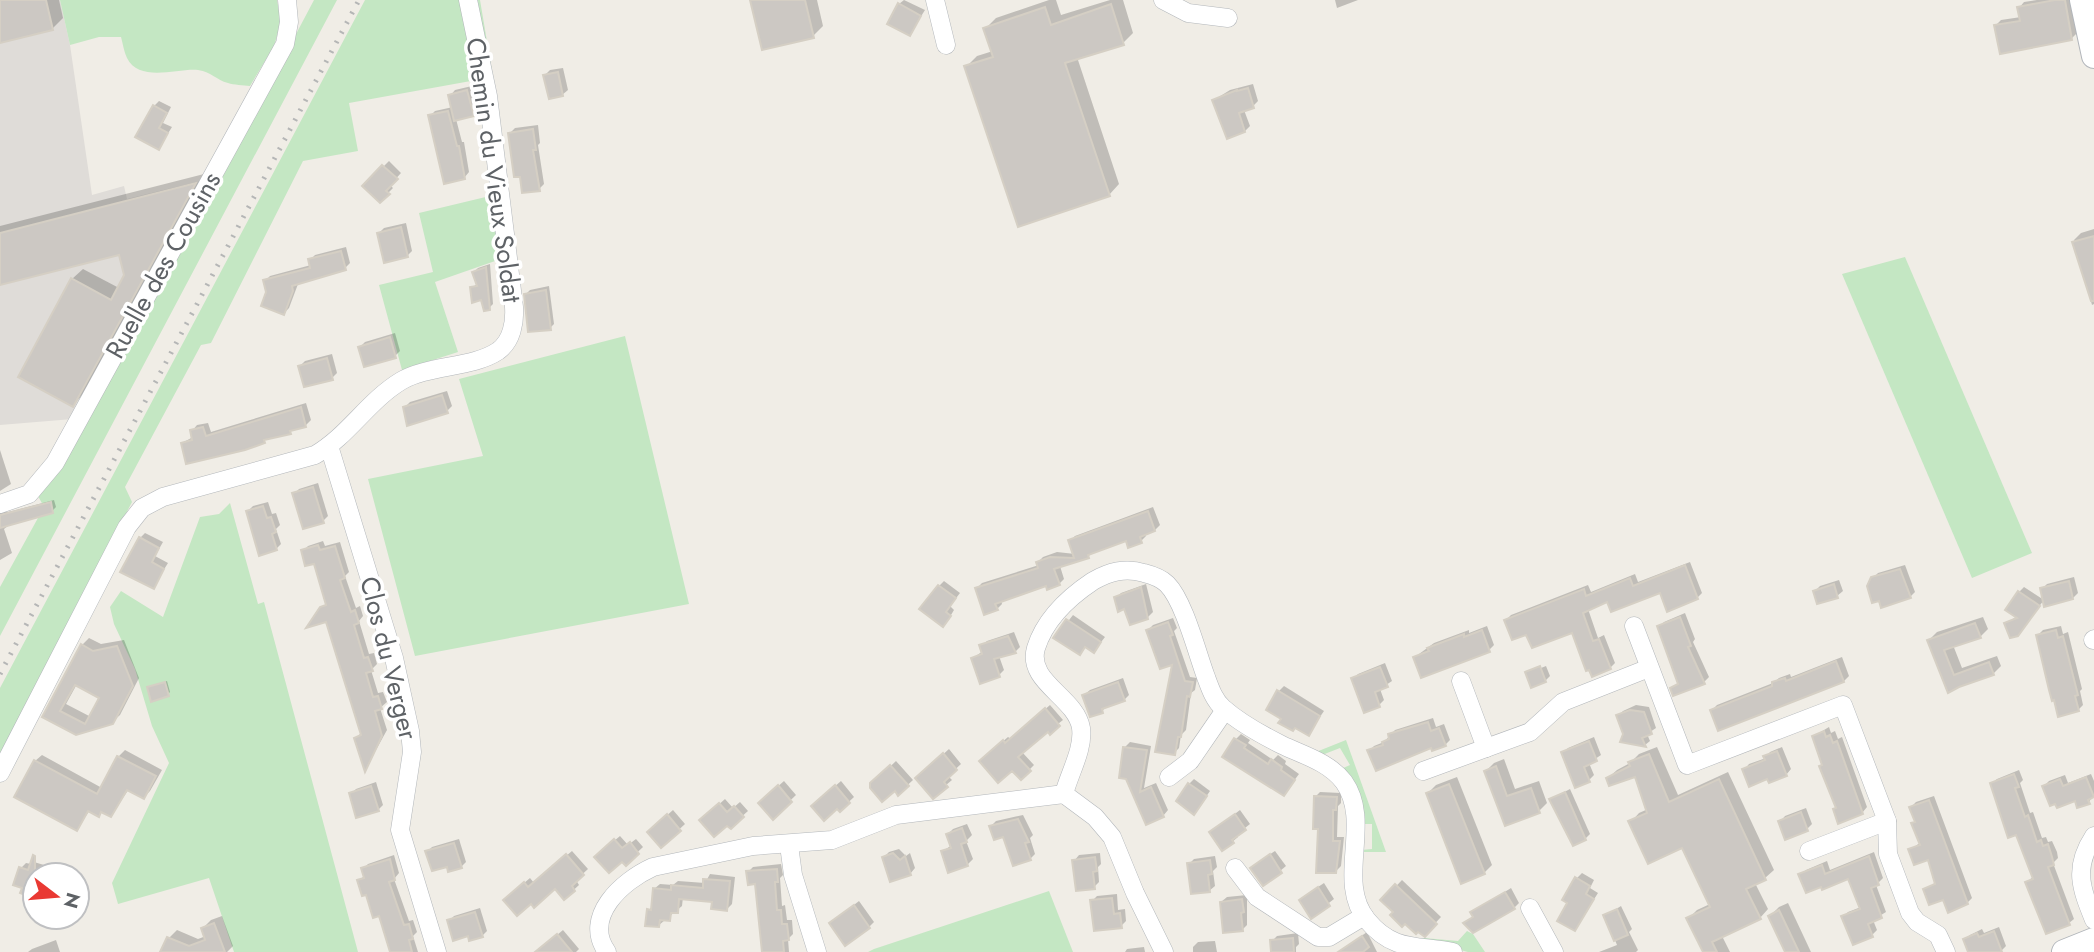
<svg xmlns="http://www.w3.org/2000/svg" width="2094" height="952" viewBox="0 0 2094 952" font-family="Jost,sans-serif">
<rect width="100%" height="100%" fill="#f0ede6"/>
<path fill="#dfdcd8" d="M0,0H60L70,45L92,195L124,186L127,199L221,176L85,418L0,425Z"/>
<g fill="#c4e7c3">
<path d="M60,0H277L281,22L274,46L250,86C243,85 234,85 228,83C216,80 212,72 198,70C178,68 139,83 127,58C124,52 123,44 121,37H99L70,45Z"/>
<path d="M314,0H337L0,636V587L44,507L38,496L221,176Z"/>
<path d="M365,0H480L493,77L349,103L358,151L303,161L211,343L201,345L125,487L132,502L0,755V688Z"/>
<path d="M494,195L498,260L435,282L458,352L402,370L379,285L433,272L419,213Z"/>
<path d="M1905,257L2032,553L1972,578L1842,274Z"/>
<path d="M625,336L689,604L415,656L368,479L483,456L459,379Z"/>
<path d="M230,503L258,604L264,602L358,952H234L209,878L118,904L112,883L169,763L152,726L135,669L114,624L110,607L121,591L163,617L200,517L219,514Z"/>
<path d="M1346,740L1386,852H1361V850L1372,849V824H1362L1341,769L1350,765L1340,748L1322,755L1316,752Z"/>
<path d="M1049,891L1073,952H868L874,949Z"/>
<path d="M1467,931L1473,934L1485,952H1468L1422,940L1424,938L1458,941Z"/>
</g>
<g fill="#0003" fill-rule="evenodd">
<path d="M0,0H59L63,18L52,29L0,41Z"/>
<path d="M752,0H817L823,26L813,36Z"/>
<path d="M904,0L925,10L910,34L899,4Z"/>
<path d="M1049,0H1056L1061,15L1110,0H1123L1133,33L1123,43L1077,57L1119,184L1109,195L966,67L977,56L993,51L985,29L996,18Z"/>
<path d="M1335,0H1358L1337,8Z"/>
<path d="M2037,0H2070L2077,33L2072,38L1996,25L2001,20L2021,17L2019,8L2024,2Z"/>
<path d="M563,68L568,90L562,95L545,75L550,70Z"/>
<path d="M1253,84L1258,101L1253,106L1244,110L1250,126L1245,131L1214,100L1230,90Z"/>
<path d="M472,86L478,110L473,115L456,119L462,142H464L469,172L464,178L430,116L435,111L453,107L450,96L455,90Z"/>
<path d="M159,101L171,107L163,123L172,127L159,148L154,106Z"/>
<path d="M538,125L540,143L538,145L544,184L539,189L510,133L515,128Z"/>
<path d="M389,161L401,173L390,185L393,188L380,201L364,186Z"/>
<path d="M204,174L83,394L73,405L72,279L83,269L119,288L126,275L120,252L0,283V226Z"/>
<path d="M406,223L412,251L407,256L379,233L384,228Z"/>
<path d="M2094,229V304L2092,305L2074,240L2081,233Z"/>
<path d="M346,247L350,263L345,268L298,284L289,308L284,313L268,292L265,281L270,276L311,265L310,260L315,255Z"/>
<path d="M490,264L493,304L489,308L472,288L478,283L474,272L478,268Z"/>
<path d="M549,286L554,324L550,328L526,294L530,290Z"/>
<path d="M395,333L400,351L395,356L360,347L365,342Z"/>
<path d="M332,354L337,373L332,378L300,366L305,361Z"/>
<path d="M447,391L452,406L447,411L405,407L410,402Z"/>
<path d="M306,403L311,420L306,425L294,428L290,432L267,438L264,441L182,443L193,437L192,431L197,425L208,423L211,432Z"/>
<path d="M0,450L11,484L0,491Z"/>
<path d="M318,483L328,516L323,521L294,494L299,489Z"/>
<path d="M54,500L56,507L52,511L13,522L4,529L12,553L0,560V510L8,512Z"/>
<path d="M268,502L272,514L276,513L280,525L276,529L281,544L276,549L248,511L253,506Z"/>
<path d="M1153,507L1160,525L1155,530L1145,533L1146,536L1141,541L1127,539L1094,550L1088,557L1060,566L1064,579L1059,584H1047L1001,600L1002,604L997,609L977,588L982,583L1039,565L1038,562L1043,557L1057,552L1075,554L1070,541L1075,536Z"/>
<path d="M145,533L163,542L155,556L168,563L153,587L140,538Z"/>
<path d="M323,541L325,546L340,542L349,572L345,576L356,608L360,606L363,616L359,621L369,654L374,653L377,664L371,670L378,693L383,692L387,702L380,708L387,730L366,768L356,738L362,732L322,608L328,602L315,562L303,551L308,546Z"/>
<path d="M1690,562L1702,593L1697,598L1661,591L1608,600L1588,609L1598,638L1604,635L1615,663L1610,668L1572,630L1527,632L1506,620L1511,615L1588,585L1591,592L1635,574L1638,582Z"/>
<path d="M1905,565L1915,592L1910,597L1880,599L1873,578L1878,573Z"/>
<path d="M2074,577L2078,593L2073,598L2042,589L2047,584Z"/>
<path d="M1839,580L1843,591L1837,596L1815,591L1820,586Z"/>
<path d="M944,581L960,593L950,606L954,610L948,620L939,586Z"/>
<path d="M1146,584L1153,612L1148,617L1125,607L1116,598L1121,593Z"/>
<path d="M2024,587L2044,600L2017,635L2006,624L2017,616L2019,592Z"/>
<path d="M1685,613L1695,639L1693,642L1709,677L1704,682L1674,694L1672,689L1679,682L1659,627L1664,622Z"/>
<path d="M1073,615L1105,637L1098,646H1086L1080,653L1055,638Z"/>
<path d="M1983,617L1988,629L1980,637L1953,645L1962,668L1997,656L2001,666L1993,674L1958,686L1929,640L1937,632Z"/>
<path d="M1173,618L1177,628L1174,631L1190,677L1197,678L1195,690L1191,693L1186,730L1181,735L1179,748L1174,753V662L1148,630L1153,625Z"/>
<path d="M1487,626L1494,645L1489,650L1415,657L1434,643L1469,630V633Z"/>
<path d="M2061,626L2063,634L2068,632L2082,689L2080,691L2083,705L2078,710L2038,635L2043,630Z"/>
<path d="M1014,632L1020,647L1015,652L999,656L1004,670L999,675L973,658L983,651L981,646L987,641Z"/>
<path d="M89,638L101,644L124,640L139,678L120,715L112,722L76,733L44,717L82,645ZM77,684L102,697L91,717L66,704Z"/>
<path d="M1842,657L1849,676L1844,681L1719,728L1712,710L1717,705L1773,683L1779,678L1790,674L1791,677Z"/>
<path d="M1385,663L1392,681L1380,689L1384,700L1379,705L1353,679L1358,674Z"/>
<path d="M1546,666L1550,676L1545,681L1527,673L1531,669V672Z"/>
<path d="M1123,678L1129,695L1124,700L1107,706L1102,711L1084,695L1090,690Z"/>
<path d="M167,681L170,692L168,694L149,687Z"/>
<path d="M1284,686L1324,711L1309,733L1283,718L1279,691Z"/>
<path d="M1050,705L1063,720L1022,752L1034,765L1021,778L1012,768L986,756L1008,737L1011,739Z"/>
<path d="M1636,705L1649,707L1656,728L1647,734L1650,741L1645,745L1625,734L1618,716L1623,711Z"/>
<path d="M1433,718L1436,727L1444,724L1450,740L1445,745L1369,751L1374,746L1384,742L1395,730Z"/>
<path d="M1829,727L1831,733L1835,731L1838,739L1842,737L1867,807L1862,813L1837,807L1814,736Z"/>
<path d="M1241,734L1250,740L1248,743L1273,760L1278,755L1286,761L1285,764L1299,774L1284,794L1236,739Z"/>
<path d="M1594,737L1601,755L1589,763L1594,775L1589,780L1563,753L1568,748Z"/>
<path d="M1130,742L1151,746L1144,788L1156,783L1168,810L1163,816L1147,823L1127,778L1125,747Z"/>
<path d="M1657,747L1678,795L1728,772L1774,870L1765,878L1755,883L1768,909L1760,918L1722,936L1730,952H1705L1689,918L1697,910L1710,904L1683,845L1631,822L1639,813L1648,809L1636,775L1608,778L1617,770L1630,763L1639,754Z"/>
<path d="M1782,747L1791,769L1786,775L1768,776L1744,770L1749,764L1766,758L1770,752Z"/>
<path d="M949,749L961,764L948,776L952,780L933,796L917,778Z"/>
<path d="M125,750L162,770L150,791L144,797L129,789L111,815L103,810L98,815L90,810L77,829L35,761L42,755L102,788L118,757Z"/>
<path d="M1504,759L1515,789L1539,781L1547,803L1539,811L1506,823L1486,771L1494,763Z"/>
<path d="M896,761L913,780L899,793L895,789L872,784Z"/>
<path d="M2019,770L2023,780L2020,783L2030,813L2033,812L2042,838L2046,837L2048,842L2052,841L2057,852L2058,858L2053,863L2074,919L2069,923L2027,882L2034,876L2017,832L1992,783L1997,779Z"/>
<path d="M2091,774L2094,781V794L2089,802L2076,799L2056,802L2044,786L2049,781L2065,775L2068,783Z"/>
<path d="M1457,777L1492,865L1484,873L1428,793L1436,785Z"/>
<path d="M1194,779L1210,791L1199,807L1189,784Z"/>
<path d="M784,781L796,795L773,817L765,798Z"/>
<path d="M841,781L854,797L840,810L818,801Z"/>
<path d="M376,782L383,805L378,810L351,794L356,789Z"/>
<path d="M1570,789L1590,834L1585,839L1551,799Z"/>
<path d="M1320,792L1341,793V803L1338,806L1337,837H1344L1341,866L1335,872L1320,827L1315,797Z"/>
<path d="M1934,796L1972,898L1967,903L1944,898L1925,890L1936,882L1929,857L1910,850L1921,842L1913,824L1916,820L1911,807L1916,802Z"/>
<path d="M725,799L733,808L740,802L748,811L731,826L707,815Z"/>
<path d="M1806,808L1812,824L1807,829L1780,822L1785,816Z"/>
<path d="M673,810L685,824L661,846L654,827Z"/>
<path d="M1240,810L1250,824L1236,835L1238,837L1232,842L1211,832Z"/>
<path d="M1023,815L1033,835L1030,838L1035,854L1030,859L991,826L996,821Z"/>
<path d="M967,824L972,835L966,841L973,859L968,864L949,870L943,851L952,845L948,834L953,829Z"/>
<path d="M620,836L628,845L636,839L643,847L626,863L623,860L601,852Z"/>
<path d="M459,839L466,862L461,867L448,865L427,852L432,847Z"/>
<path d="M899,849L906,856L910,853L915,868L910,874L884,857L889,852Z"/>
<path d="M572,851L588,869L576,880L579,885L565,898L555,887L531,902L510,895L530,878L534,883Z"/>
<path d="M1275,851L1286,866L1280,871L1257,863Z"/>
<path d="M1874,852L1883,878L1876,885L1886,912L1873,920L1877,930L1872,935L1843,917L1848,912L1861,907L1849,876L1801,875L1806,870L1827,861L1830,870Z"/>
<path d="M1100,853L1101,864L1098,867L1099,882L1094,887L1074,861L1079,855Z"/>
<path d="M394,855L399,873L394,879L409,921L413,920L417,932L413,936L418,952H392L380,914L359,881L365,875L363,869L368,864Z"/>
<path d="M1215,856L1217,867L1213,871L1215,886L1209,891L1189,864L1194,859Z"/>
<path d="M34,862L44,865L43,869L58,874L35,875V897L24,887L21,868L26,863L31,864Z"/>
<path d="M781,864L783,875L780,878L782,906L785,905L787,920H792L793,934L788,939L789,952H764L757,882L748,872L753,867Z"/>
<path d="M1582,873L1594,880L1590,888L1598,893L1575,929L1569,903L1577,878Z"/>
<path d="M710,874L735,877L732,904L727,909L714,900L683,897L682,906L659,925L649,910L653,906L654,889L660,884L673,885L678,881L705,883Z"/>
<path d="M1402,880L1441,917L1425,934L1383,900Z"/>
<path d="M1324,883L1334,899L1312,916L1306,895Z"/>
<path d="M1511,888L1519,903L1514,908L1473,912Z"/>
<path d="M1117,894L1118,910L1125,909L1126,921L1121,926L1092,901L1097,896Z"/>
<path d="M1247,895V925L1242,930L1221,902L1227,897Z"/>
<path d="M859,901L874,922L869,927L836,919Z"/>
<path d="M1788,903L1811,952H1787L1770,916L1779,907Z"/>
<path d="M1621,906L1632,929L1629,932L1638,950L1636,952H1599L1617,945L1605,916Z"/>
<path d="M480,908L487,931L482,936L469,934L449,921L454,916Z"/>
<path d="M222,916L233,946L227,952H173L169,938L177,930L198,939L206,936L203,928L211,920Z"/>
<path d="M1999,927L2006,946L2001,951L1970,952L1965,940L1970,935L1982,929L1984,933Z"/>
<path d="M563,930L579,949L576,952H537Z"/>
<path d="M1367,932L1377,952H1347L1350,944Z"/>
<path d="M1298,933L1299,944L1296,947V952H1273L1272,941L1277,936Z"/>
<path d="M56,940L60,952H28L32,949Z"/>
<path d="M1215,941L1217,952H1193V947L1198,942Z"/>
<path d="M1144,947L1145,952H1125L1127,949Z"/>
</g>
<g fill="#ccc8c3" stroke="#d5cfc4" stroke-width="2" fill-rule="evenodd">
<path d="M0,0H46L53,30L0,43Z"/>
<path d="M750,0H805L814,38L762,50Z"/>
<path d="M2055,0H2065L2072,40L2000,54L1994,25L2020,21L2017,7Z"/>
<path d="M898,3L921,16L910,36L887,24Z"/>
<path d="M1111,4L1124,45L1065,63L1110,196L1018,227L964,66L993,57L983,28L1045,7L1051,25Z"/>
<path d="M558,72L563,96L549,99L543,75Z"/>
<path d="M1248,88L1254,108L1239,113L1245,132L1227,139L1212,100L1237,90V91Z"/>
<path d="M467,90L474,116L454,121L448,95Z"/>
<path d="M153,105L167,113L159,128L168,133L159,150L135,137Z"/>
<path d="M448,111L457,146H459L465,179L444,184L428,115Z"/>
<path d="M533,129L536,150H533L540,191L522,193L520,177H514L508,133Z"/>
<path d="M382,165L398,179L386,191L390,194L380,203L362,186Z"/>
<path d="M196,183L73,407L18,377L71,278L111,300L124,275L119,255L0,285V233Z"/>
<path d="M401,227L408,257L384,263L377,233Z"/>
<path d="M2094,236V301H2091L2072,242Z"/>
<path d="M341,251L346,270L292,286L293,291L284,315L261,306L266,292L263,280L310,268L308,259Z"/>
<path d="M486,267L490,310L484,311L481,300L472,303L470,287L477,286L472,272Z"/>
<path d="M546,290L551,330L528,332L524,294Z"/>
<path d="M390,337L396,358L364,367L358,347Z"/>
<path d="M327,358L333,380L304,387L298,366Z"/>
<path d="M442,395L448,413L407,426L403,407Z"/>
<path d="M301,407L306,427L290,431L291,434L264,440L265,443L245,450L186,464L181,443L192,440L190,430L203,427L206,436Z"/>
<path d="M313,487L324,523L303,529L292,493Z"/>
<path d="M51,502L53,513L0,528V515Z"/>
<path d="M263,506L267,518L271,517L276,532L272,534L277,550L259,556L246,511Z"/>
<path d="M1148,511L1155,531L1140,537L1142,543L1128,548L1126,541L1088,555L1089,558L1054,569L1060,585L1047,590L1046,586L995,604L998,610L984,615L975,588L1038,568L1036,562L1050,557L1074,558L1068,540Z"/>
<path d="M139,537L159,548L152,562L164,569L154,589L120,572Z"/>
<path d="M318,545L320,550L335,546L345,578L340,580L351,612L355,610L359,623L354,625L364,658L368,657L373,671L366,673L373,697L378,696L382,709L375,711L382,736L365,772L354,738L361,735L326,622L306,628L320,607L326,605L314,564L305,566L301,550Z"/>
<path d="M1685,565L1698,599L1667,612L1660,593L1611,612L1607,602L1583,613L1593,641L1599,639L1611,669L1592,677L1589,670L1586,671L1572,633L1532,648L1526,635L1512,640L1504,620L1584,589L1586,596L1630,578L1633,586Z"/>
<path d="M1900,569L1911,598L1881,608L1879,601L1872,603L1867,586L1871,577Z"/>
<path d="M2069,581L2073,599L2044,607L2040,588Z"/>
<path d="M1834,584L1838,598L1817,604L1813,591Z"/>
<path d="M938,585L956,598L946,612L951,616L943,627L919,609Z"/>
<path d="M1141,587L1148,619L1130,625L1124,609L1118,612L1114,597Z"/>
<path d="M2018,591L2040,606L2018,636L2010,638L2004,623L2017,618L2005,610Z"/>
<path d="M1680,617L1691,646L1688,647L1705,684L1673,696L1670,688L1678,684L1657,626Z"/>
<path d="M1066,619L1101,642L1094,653L1085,647L1080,655L1053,638Z"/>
<path d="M1168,622L1173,635L1170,636L1185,681L1193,682L1190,697L1187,696L1181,737H1178L1175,755L1155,752L1172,665L1160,669L1146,630Z"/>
<path d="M1975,623L1981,638L1944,650L1954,675L1989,662L1994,675L1959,687L1948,693L1927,640Z"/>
<path d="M1482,630L1490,652L1421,678L1413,657L1429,651L1427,648L1464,634V637Z"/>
<path d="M2056,630L2058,638L2063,636L2078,695L2075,696L2079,711L2058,717L2054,700L2052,701L2049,690L2036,635Z"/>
<path d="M1008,636L1016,653L994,659L1000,677L980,684L971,658L982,654L979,645Z"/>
<path d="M81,644L93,651L117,646L133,686L113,724L76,735L42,717ZM75,685L99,698L85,724L60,711Z"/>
<path d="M1836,661L1844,682L1718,731L1710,710L1772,686V682L1785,678L1786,681Z"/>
<path d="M1540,666L1546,682L1531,688L1525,672Z"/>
<path d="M1380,667L1388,687L1375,692L1380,707L1364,713L1351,678Z"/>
<path d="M165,682L169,696L151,702L147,687Z"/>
<path d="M1118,682L1125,701L1102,709L1103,713L1090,717L1082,695Z"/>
<path d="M1277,690L1320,716L1309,736L1295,728L1293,731L1278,723L1281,719L1266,710Z"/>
<path d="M1045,708L1060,726L1050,735L1048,732L1018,757L1031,771L1021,780L1012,771L998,783L979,761L1003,740L1005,743Z"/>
<path d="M1630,710L1644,712L1652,734L1642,738L1646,747L1620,742L1623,734L1616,715Z"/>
<path d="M1428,722L1431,731L1439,728L1446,746L1432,751L1431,748L1376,771L1367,750L1383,745L1382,742L1389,739L1388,734Z"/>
<path d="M1824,731L1826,737L1830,735L1833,743L1837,741L1863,814L1838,824L1833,809L1836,808L1819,766L1822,765L1812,736Z"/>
<path d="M1234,738L1246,745L1244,748L1268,764L1271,759L1282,767L1281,770L1295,780L1284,796L1222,757Z"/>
<path d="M1589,741L1597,761L1584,767L1590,782L1575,788L1561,752Z"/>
<path d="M1123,747L1147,750L1140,792L1151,787L1164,817L1146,825L1126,779L1119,778Z"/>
<path d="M1777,751L1787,776L1769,783L1767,779L1749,787L1742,769L1765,760L1763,756Z"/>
<path d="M943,753L957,770L944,782L948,787L933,799L915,778Z"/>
<path d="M1649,754L1669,802L1719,779L1766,880L1746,889L1761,919L1712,942L1717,952H1703L1686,918L1710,907L1682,848L1648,864L1628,821L1647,813L1635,777L1609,786L1606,778L1630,766L1628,762Z"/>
<path d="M117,756L156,776L144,799L127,790L111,817L101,812L99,817L88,811L77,831L14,797L34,760L97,794Z"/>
<path d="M890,765L909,786L898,796L895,791L882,802L870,788V783Z"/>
<path d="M1496,766L1507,796L1531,788L1540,813L1505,826L1484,771Z"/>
<path d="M2014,774L2019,787L2015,788L2025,817L2028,815L2037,842L2041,840L2043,846L2048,844L2052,857L2054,865L2048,867L2070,925L2046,934L2025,882L2033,879L2016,835L2008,838L1990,783Z"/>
<path d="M2086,777L2094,797L2088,800L2090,804L2077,808L2075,801L2057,808L2055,804L2050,806L2042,786L2060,779L2063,786Z"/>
<path d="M1188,783L1207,796L1194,815L1176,801Z"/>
<path d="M1449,784L1485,874L1461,884L1426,793Z"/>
<path d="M778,785L792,802L773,820L758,803Z"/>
<path d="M835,785L850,803L840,812L837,809L824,821L811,806Z"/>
<path d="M371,786L379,811L356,818L349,793Z"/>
<path d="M1565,792L1586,840L1573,846L1549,799Z"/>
<path d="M1314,796L1337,797L1336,810H1333V841H1340L1336,873H1316L1318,829H1313Z"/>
<path d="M1929,800L1968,904L1948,913L1943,900L1929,905L1923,889L1935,884L1928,860L1914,865L1908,849L1920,845L1911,823L1915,822L1909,807Z"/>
<path d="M719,803L727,812L734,806L744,817L731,829L727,826L714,837L699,820Z"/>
<path d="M1801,812L1808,831L1785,840L1778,821Z"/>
<path d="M667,814L681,831L661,848L647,832Z"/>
<path d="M1235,814L1246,830L1232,840L1234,843L1222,851L1209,832Z"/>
<path d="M1018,819L1029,842L1025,843L1031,860L1013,866L1003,837L994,840L989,826Z"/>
<path d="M962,828L967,842L961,844L968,866L948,873L941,851L951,848L946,834Z"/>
<path d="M614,839L622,848L630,842L639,854L626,866L622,862L609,873L594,857Z"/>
<path d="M454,843L462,868L448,872L447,867L432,871L425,851Z"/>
<path d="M893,853L900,860L905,856L911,875L890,882L882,857Z"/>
<path d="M566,854L584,875L572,886L575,891L564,900L555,889L534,908L531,904L517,916L503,900L524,882L528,887Z"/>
<path d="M1270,854L1282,873L1263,886L1250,868Z"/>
<path d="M33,855L35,856V899L20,893L22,888L13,885L19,867L28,870Z"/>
<path d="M1869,856L1879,885L1871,888L1882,918L1868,924L1873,937L1853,945L1841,916L1860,909L1848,879L1822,890L1821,887L1806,893L1798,874L1822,865L1825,874Z"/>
<path d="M1095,857L1097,871L1093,872L1095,889L1076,891L1072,860Z"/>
<path d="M390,859L395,880L389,882L404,925L409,924L413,939L409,940L412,952H390L379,916L373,918L366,895L362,896L357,880L364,878L361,868Z"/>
<path d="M1210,860L1212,874L1208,875L1210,892L1191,894L1187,863Z"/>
<path d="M777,869L778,882H775L777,910H781L782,924H787L789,940L783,941L784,952H762L755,884L748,885L746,871Z"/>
<path d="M1575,877L1590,886L1586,894L1594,899L1575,931L1557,921L1567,903L1562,900Z"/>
<path d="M703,879L730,881L727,911L711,909L712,902L679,899L678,913H671L670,921L660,920L659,927L645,926L647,909L651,910L653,888L671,890V885L703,888Z"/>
<path d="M1395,884L1437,924L1425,937L1418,932L1416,934L1405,924L1402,927L1390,915L1393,912L1380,900Z"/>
<path d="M1318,887L1330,906L1311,919L1299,900Z"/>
<path d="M1505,892L1515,909L1473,933L1463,923L1473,917L1470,912Z"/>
<path d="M1112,898L1114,914L1120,913L1122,928L1094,931L1090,900Z"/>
<path d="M1242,899L1244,912L1241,913L1243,931L1223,933L1220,902Z"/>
<path d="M854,905L870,928L845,946L829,923Z"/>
<path d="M1617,909L1628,935L1614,941L1603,915Z"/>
<path d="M1779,910L1799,952H1785L1768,916Z"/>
<path d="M475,912L483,937L469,941L468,936L453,941L447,920Z"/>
<path d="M214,923L225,952H160L167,937L189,946L205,940L201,928Z"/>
<path d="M1994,931L2002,952H1968L1963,939L1977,933L1979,937Z"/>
<path d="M557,934L572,952H535Z"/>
<path d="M1362,936L1369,947L1363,952H1338Z"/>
<path d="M1293,938L1294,952H1271L1270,940Z"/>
</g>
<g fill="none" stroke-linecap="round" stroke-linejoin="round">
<g stroke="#b3b7bb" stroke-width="19">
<g id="street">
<path d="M935,0L946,45"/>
<path d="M1163,0L1188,13L1228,18"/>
<path d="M329,446L394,658L410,731L412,752L400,830L437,952"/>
<path d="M0,504L29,494L55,463L285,44L289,22L287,0"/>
<path d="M1634,626L1687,765L1843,705L1887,821L1888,854L1910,913L1917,922L1938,935L1946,952"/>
<path d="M2093,640L2094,639"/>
<path d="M1461,681L1486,748"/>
<path d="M1423,771L1530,732L1563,702L1649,668"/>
<path d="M0,773L127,527L142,508L163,497L315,455C348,436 368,401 401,381C428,365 473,368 498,351C512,341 515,322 514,307L488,96L468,0"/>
<path d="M1169,777L1190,761L1225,710"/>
<path d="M2094,836C2073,868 2081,888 2094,920"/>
<path d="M789,845L793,875L817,952"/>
<path d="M1809,851L1887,821"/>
<path d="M1235,868L1257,897L1318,937H1329L1364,916"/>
<path d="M1530,908L1554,952"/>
<path d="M607,952C582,917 622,881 653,867L753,846L832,840L896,815L1064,794"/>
<path d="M1164,952L1135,893L1112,837L1095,817L1064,794C1069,774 1084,749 1081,728C1076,697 1026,682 1036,648C1045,619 1069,597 1093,581C1109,572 1125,567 1144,573C1152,575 1161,578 1167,584C1184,601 1197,653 1206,677C1210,688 1214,700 1223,708C1240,723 1262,735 1282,745C1303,755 1329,762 1344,782C1373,823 1335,881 1367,920C1393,952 1418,945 1453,952"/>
</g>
</g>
<g stroke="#b2b6bb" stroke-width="26">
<g id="secondary">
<path d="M2082,0L2094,56"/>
<path d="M2064,952L2094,940"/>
</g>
</g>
<use href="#street" stroke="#fff" stroke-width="18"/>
<use href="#secondary" stroke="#fff" stroke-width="24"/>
<path stroke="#b5b6b6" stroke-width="5" stroke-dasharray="2 9" stroke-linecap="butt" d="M0,674L359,0"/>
</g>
<g text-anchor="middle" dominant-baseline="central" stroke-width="7" stroke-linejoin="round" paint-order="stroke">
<g font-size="26" fill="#5e6266" stroke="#fff">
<text transform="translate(494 170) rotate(82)">Chemin du Vieux Soldat</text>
<text transform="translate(163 265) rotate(-61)">Ruelle des Cousins</text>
<text transform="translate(389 658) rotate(76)">Clos du Verger</text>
</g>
</g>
<g transform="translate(56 896) rotate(106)"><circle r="33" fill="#ffffff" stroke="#bfc0c2" stroke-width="2"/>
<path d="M0-5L12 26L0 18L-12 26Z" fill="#e93933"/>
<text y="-10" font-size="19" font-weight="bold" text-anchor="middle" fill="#5e6266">N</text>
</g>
</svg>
